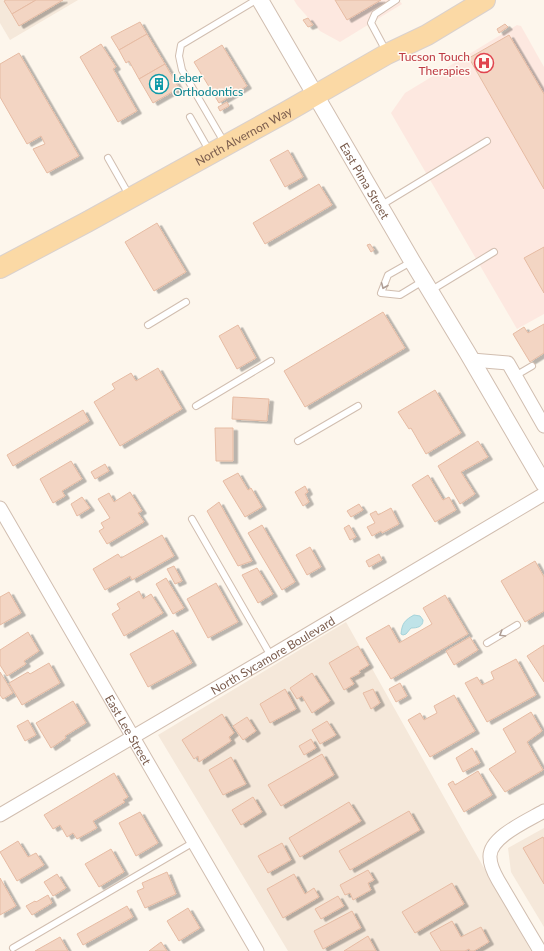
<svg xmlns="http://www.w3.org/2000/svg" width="544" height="951" viewBox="0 0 544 951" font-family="Lato,sans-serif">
<defs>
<filter id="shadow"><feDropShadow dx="4.5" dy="2.5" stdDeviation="0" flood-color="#0004"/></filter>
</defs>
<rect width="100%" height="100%" fill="#fdf6ec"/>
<g fill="#f5e8da">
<path d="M0,0H78L10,40L0,23Z"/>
<path d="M346,622L467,838L531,951H288L158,735Z"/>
<path d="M544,828V927L511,872L508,848Z"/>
</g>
<g fill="#fde8e0">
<path d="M294,0H399L402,4L340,42L320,31L297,5Z"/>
<path d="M517,25L521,26L544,67V314L517,329L391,113L405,93Z"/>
</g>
<path fill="#bfe3e8" stroke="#a5d3da" d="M414,615L420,616L423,620C423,627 417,628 411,628L406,634L403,635L401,634C402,623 405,620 414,615Z"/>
<g fill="#f3d5c3" stroke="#e6bba3" filter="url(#shadow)">
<path d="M6,0H36L12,14L4,1Z"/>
<path d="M36,0H63L19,26L12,14Z"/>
<path d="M335,0H381L347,20Z"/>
<path d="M308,18L313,25L308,27L303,20Z"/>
<path d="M140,22L147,34L119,50L111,37Z"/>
<path d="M505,24L508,27L499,33L497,29Z"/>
<path d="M147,34L165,64L139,79L129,61L126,63L119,50Z"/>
<path d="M509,35L544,94V189L469,58Z"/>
<path d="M101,44L116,67L113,69L137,111L118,122L80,57Z"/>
<path d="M222,45L247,86L219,103L194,62Z"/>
<path d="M19,53L79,156L47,173L33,149L45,144L41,136L27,144L0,97V64Z"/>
<path d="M165,64L179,88L153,103L139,79Z"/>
<path d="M227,102L229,106L220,111L218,107Z"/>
<path d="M288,150L303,177L285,187L270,160Z"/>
<path d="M319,184L332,205L265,244L253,223Z"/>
<path d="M157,223L186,272L154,291L125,242Z"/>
<path d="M370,244L374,250L371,252L367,245Z"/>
<path d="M544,247V293L524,258Z"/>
<path d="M383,312L405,348L305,407L284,371Z"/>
<path d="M544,324V353L530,362L513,334L524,327L528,333Z"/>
<path d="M238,325L256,358L237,369L219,336Z"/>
<path d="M158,368L182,409L120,446L94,402L115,389L112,384L131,373L136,381Z"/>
<path d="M435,390L461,433L426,454L411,428L409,429L398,412Z"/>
<path d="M233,397L269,399L267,421L232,419Z"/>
<path d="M83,410L89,421L13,466L7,455Z"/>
<path d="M215,428H233V461H216Z"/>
<path d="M478,441L488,457L461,472L475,494L460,504L438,466Z"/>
<path d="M71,461L82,479L62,491L65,496L53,503L40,479Z"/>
<path d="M105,464L109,471L95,479L91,472Z"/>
<path d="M238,473L248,490L251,488L262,507L245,517L223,481Z"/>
<path d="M428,475L443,500L449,497L456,510L435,522L412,485Z"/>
<path d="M305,486L308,492L305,494L309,502L303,506L295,492Z"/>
<path d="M130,492L142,511L138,513L144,522L107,544L99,531L104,528L101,523L110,518L98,499L109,493L114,502Z"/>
<path d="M82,497L90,508L77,516L71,504Z"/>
<path d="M219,502L252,561L238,566L207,511Z"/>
<path d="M359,504L363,510L351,517L347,511Z"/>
<path d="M391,508L399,524L382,533L381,531L372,536L367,527L375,523L370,514L376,511L378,515Z"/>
<path d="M262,525L295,582L282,590L248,533Z"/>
<path d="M349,525L356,537L350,540L344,528Z"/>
<path d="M162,535L174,556L132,580L130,576L105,590L93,569L118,554L121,558Z"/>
<path d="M310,547L321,567L307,575L296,555Z"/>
<path d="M379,554L382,560L369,567L366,561Z"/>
<path d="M535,561L544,577V611L525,622L501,581Z"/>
<path d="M174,566L182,581L175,584L167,569Z"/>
<path d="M257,568L273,594L258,603L242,575Z"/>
<path d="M166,578L184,608L173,614L156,584Z"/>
<path d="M216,583L238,622L208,638L187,599Z"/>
<path d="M139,591L143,599L151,594L163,613L124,636L112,614L120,609L117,604Z"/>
<path d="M9,592L21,613L0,625V597Z"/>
<path d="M445,595L468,634L391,679L366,638L389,625L399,643L432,624L423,608Z"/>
<path d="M173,630L192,663L148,687L130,654Z"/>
<path d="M28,632L39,651L24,661L26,664L7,676L0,665V650Z"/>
<path d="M470,637L478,650L454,665L446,651Z"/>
<path d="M544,645V682L527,656Z"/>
<path d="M358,646L369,665L359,671L360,673L350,678L354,684L344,690L329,663Z"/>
<path d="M516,659L536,695L487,722L465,683L477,677L482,685L494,679L491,672Z"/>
<path d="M49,663L60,683L22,705L9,683L28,672L30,674Z"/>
<path d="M0,672L13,693L3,699L0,695Z"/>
<path d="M312,673L330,701L312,713L302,696L297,699L290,688Z"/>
<path d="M400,683L407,696L396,702L389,689Z"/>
<path d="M285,689L296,709L270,723L260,704Z"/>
<path d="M373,689L380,703L371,709L363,693Z"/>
<path d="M454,695L475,731L430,757L408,720L420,713L424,720L437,713L434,706Z"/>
<path d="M73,701L86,723L65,736L66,738L51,748L36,723Z"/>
<path d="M531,712L542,731L527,742L543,770L505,792L489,769L516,752L503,729Z"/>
<path d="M222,714L234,733L229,737L231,741L199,762L198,756L194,759L182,740Z"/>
<path d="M247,717L256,731L243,740L233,726Z"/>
<path d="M28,720L36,735L25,741L17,726Z"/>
<path d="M327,721L336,735L320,744L312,730Z"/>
<path d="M311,739L316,748L304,755L299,746Z"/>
<path d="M472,748L480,763L463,772L456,758Z"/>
<path d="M322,754L334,775L281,806L268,785Z"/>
<path d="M231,757L246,784L223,795L209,770Z"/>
<path d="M478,771L492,795L464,812L448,784L453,781L455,785Z"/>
<path d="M114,773L128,797L123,800L125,802L93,821L97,828L77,839L73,833L67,837L60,825L53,829L44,815Z"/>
<path d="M253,797L262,812L241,825L232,810Z"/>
<path d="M349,802L361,821L300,857L289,838Z"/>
<path d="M409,811L420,830L350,870L339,851Z"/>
<path d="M140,812L158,843L136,856L119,823Z"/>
<path d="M543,837L544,839V884L523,848Z"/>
<path d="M18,841L28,857L36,853L44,865L17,881L0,852Z"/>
<path d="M282,843L291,860L268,873L258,856Z"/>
<path d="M111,849L124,872L99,887L85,864Z"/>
<path d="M368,870L374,880L368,883L371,890L353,900L350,893L345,895L340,885Z"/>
<path d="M167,872L176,894L145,908L137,891L144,888L142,883Z"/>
<path d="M57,874L66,888L53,896L44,882Z"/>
<path d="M294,874L305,894L314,888L319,897L283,918L267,889Z"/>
<path d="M0,878L16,906L0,915Z"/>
<path d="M452,883L464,904L415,933L402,912Z"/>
<path d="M48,895L52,903L32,915L26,906L35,901L36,902Z"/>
<path d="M338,896L344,906L321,919L315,909Z"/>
<path d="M127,906L133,917L83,945L77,934Z"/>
<path d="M188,908L200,928L179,941L167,921Z"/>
<path d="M352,911L361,928L323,949L314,931Z"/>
<path d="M452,921L461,937L481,927L489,942L474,951H470L469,949L465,951H441L430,933Z"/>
<path d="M368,936L376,951H344Z"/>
<path d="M60,937L68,951H35Z"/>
<path d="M161,942L167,951H149Z"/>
</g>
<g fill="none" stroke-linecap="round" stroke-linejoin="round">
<g stroke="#d1beb0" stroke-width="8">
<g id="service">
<path d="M386,51L371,23L375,14L396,0"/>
<path d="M190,117L210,152"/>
<path d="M224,142L182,70L179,56L181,45L256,0"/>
<path d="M108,158L129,195"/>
<path d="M380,206L487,141"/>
<path d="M411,262L388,275L381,293L400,295L423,281"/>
<path d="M430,291L494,252"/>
<path d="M148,325L186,302"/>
<path d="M515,376L532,366"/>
<path d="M196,406L271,361"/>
<path d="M298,441L358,406"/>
<path d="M192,519L271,656"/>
<path d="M487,643L517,625"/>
<path d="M13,948L194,842"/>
</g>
</g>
<g stroke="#d1beb0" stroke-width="15">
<g id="minor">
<path d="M472,360L508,363L544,426"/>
<path id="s1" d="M0,508L257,951"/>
<path id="s2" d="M0,815L271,656L544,494"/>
<path d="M540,951L498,880C494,873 490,865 490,857C489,837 529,820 544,811"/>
</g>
</g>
<g stroke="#d1beb0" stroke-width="18">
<g id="tertiary">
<path id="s3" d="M260,0L412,261L467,352L544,484"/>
</g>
</g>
<g stroke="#dad1cd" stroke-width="22">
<g id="primary">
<path id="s4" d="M0,268L87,222L286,112L387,54L427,35L485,0"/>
</g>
</g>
<use href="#service" stroke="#fff" stroke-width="6"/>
<use href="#minor" stroke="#fff" stroke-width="13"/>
<use href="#tertiary" stroke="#fff" stroke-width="16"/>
<use href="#primary" stroke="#fbd9a5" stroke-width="20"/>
</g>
<defs><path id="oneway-chevron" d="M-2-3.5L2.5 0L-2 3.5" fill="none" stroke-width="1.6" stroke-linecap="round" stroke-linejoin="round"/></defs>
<g stroke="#af9d94">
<use href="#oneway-chevron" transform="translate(384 286) rotate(113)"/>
<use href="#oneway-chevron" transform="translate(502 634) rotate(149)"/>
</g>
<defs>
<g id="hospital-ring" transform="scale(1)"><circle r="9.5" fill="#fffaf3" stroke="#e0444e" stroke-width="1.5"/><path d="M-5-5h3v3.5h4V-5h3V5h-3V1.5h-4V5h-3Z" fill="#e0444e"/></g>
<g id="building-ring" transform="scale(1)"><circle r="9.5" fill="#fffaf3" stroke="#0f9aa8" stroke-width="1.5"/><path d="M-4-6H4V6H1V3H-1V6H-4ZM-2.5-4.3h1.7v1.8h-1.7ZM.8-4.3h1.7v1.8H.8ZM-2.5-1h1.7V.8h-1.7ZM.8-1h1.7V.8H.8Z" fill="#0f9aa8"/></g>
</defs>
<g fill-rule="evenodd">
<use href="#hospital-ring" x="484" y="63"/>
<use href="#building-ring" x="159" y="84"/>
</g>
<g text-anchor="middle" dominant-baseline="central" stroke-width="3" stroke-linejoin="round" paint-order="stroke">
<g font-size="12" fill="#be3a42" stroke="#fffaf3" text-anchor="end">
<text x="470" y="56">Tucson Touch<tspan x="470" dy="14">Therapies</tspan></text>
</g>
<g font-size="12" fill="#0d838f" stroke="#fffaf3" text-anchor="start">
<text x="173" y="77">Leber<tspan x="173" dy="14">Orthodontics</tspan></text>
</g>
<g font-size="12" fill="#7a5c4d" stroke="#fffaf3">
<text stroke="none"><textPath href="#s4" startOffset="277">North Alvernon Way</textPath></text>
<text stroke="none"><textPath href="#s3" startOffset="209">East Pima Street</textPath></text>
<text stroke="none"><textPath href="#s2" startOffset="316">North Sycamore Boulevard</textPath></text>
<text stroke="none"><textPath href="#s1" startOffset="256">East Lee Street</textPath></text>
</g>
</g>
</svg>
